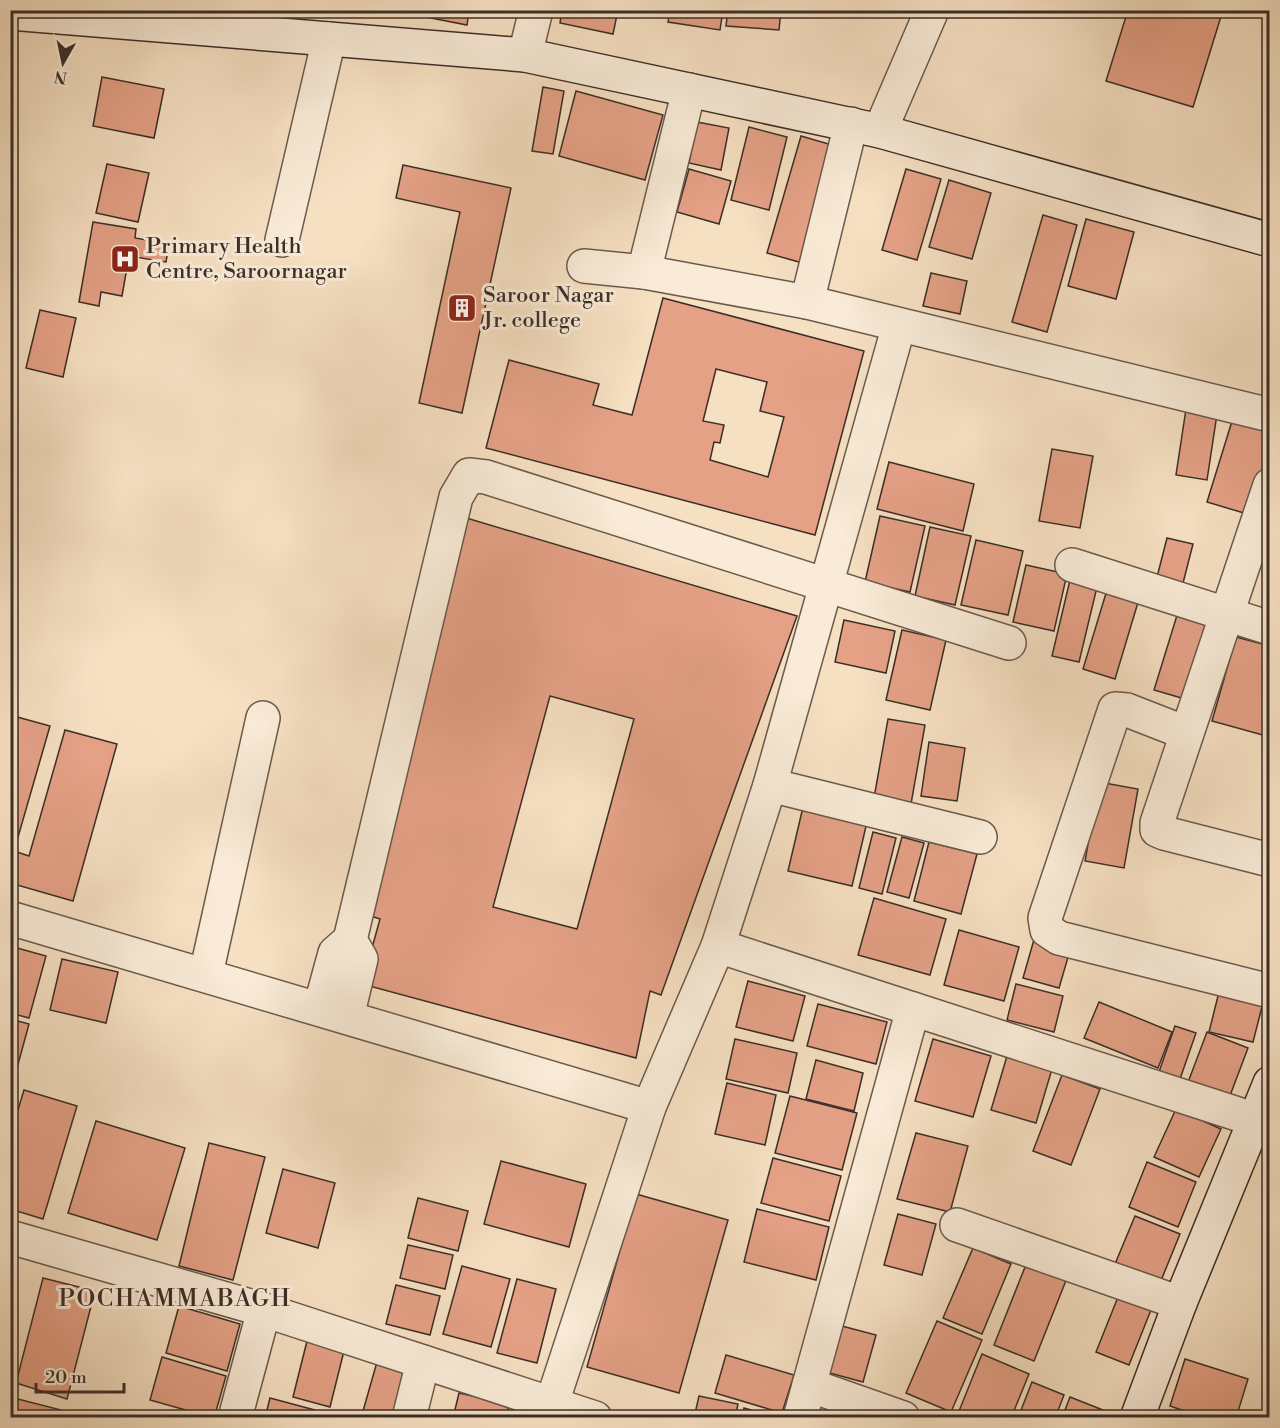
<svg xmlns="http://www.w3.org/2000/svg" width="1280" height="1428" viewBox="0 0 1280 1428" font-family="'Libre Bodoni',serif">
<rect width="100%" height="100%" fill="#f6e0c2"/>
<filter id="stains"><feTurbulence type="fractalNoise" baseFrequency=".00333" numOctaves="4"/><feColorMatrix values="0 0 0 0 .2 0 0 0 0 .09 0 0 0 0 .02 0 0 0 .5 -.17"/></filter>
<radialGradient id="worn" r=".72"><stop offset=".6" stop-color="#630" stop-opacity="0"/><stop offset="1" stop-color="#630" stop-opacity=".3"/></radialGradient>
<g fill="#e5a186" stroke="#3b2e28" stroke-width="1.5" fill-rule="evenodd">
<path d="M390,10H469L467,25Z"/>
<path d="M562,10H618L613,34L560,23Z"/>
<path d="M670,10H723L720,30L668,22Z"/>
<path d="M728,10H781L779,30L726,26Z"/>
<path d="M1128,10H1223L1193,107L1106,81Z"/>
<path d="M102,77L164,89L154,138L93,126Z"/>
<path d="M543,87L564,91L553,154L532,151Z"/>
<path d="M576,91L663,115L645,180L559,156Z"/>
<path d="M697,122L729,128L721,170L689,163Z"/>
<path d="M749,127L787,137L769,210L731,200Z"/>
<path d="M801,136L839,147L806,264L767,253Z"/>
<path d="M107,164L149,173L138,222L96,213Z"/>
<path d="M403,165L511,188L462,413L419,403L460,212L396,198Z"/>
<path d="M689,169L731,181L719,224L677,212Z"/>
<path d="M906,169L941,179L917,260L882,250Z"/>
<path d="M949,180L991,193L972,259L929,247Z"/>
<path d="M1043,215L1077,225L1047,332L1012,322Z"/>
<path d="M1086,219L1134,232L1116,299L1068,286Z"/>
<path d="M93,222L136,229L135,238L169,244L166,262L129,256L122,296L101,292L99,306L79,302Z"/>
<path d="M931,273L967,281L960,314L923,306Z"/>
<path d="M663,298L864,351L815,535L486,448L509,360L599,384L593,405L632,415ZM716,369L767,382L760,411L784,417L768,477L710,460L714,442L720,443L724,425L703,421Z"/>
<path d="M40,310L76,318L63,377L26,368Z"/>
<path d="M1186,409L1217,414L1207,480L1176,475Z"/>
<path d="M1233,418L1270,429V465L1254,516L1207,502Z"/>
<path d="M1052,449L1093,456L1080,528L1039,521Z"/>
<path d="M889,462L974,484L963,531L877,509Z"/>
<path d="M880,516L925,526L910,592L865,582Z"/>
<path d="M463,517L797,616L661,995L650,991L636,1058L362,984L380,919L362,913ZM550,696L634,719L577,929L493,907Z"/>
<path d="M930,527L971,536L955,605L915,596Z"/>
<path d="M1167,538L1193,544L1182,587L1156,581Z"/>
<path d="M976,540L1023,551L1008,615L961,605Z"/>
<path d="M1026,565L1067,574L1054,631L1013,622Z"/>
<path d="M1070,580L1097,587L1079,662L1052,656Z"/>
<path d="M1107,590L1139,599L1115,679L1083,669Z"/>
<path d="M1178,612L1209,623L1185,699L1154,690Z"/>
<path d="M844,620L895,631L886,673L835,662Z"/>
<path d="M902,630L946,640L930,710L886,700Z"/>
<path d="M1236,637L1270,646V737L1212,721Z"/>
<path d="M10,715L50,726L14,851L29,856L65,730L117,744L73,901L10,883Z"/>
<path d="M888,719L925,725L911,804L874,798Z"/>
<path d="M929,742L965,748L957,801L921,796Z"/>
<path d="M1099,782L1138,789L1124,868L1085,861Z"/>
<path d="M803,807L867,822L852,886L788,871Z"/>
<path d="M873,832L896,838L882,894L859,888Z"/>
<path d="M902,837L924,843L909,898L887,892Z"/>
<path d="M929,842L977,854L961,914L914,901Z"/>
<path d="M874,898L946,919L930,975L858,955Z"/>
<path d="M959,930L1019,947L1004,1001L944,985Z"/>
<path d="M1035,936L1071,947L1059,988L1023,978Z"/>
<path d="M10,946L46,956L29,1018L10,1013Z"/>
<path d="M62,959L118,972L106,1023L50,1010Z"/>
<path d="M748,981L805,996L793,1041L736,1027Z"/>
<path d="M1016,984L1063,996L1054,1032L1007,1020Z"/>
<path d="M1221,984L1265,995L1253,1042L1209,1032Z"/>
<path d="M1099,1002L1172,1032L1158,1068L1084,1038Z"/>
<path d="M818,1004L887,1022L876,1064L807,1046Z"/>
<path d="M10,1019L29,1024L14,1079L10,1078Z"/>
<path d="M1175,1026L1196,1033L1180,1079L1159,1072Z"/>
<path d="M1207,1032L1248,1048L1228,1101L1187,1085Z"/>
<path d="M735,1039L797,1053L788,1093L726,1079Z"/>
<path d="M933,1039L991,1056L973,1117L915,1101Z"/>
<path d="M1007,1056L1052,1069L1036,1123L991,1110Z"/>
<path d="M816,1060L863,1073L854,1111L806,1099Z"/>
<path d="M1062,1075L1100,1089L1071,1165L1033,1151Z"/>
<path d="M727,1083L776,1095L765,1145L715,1134Z"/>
<path d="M24,1090L77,1106L43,1219L10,1209V1136Z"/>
<path d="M790,1096L857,1113L842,1170L775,1153Z"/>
<path d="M1176,1109L1221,1129L1199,1177L1154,1157Z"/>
<path d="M96,1121L185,1148L157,1240L68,1213Z"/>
<path d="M916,1133L968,1146L950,1212L897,1199Z"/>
<path d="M209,1143L265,1157L233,1280L179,1266Z"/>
<path d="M773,1158L841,1176L829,1221L761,1203Z"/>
<path d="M501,1161L586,1184L569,1247L484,1224Z"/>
<path d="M1147,1162L1196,1182L1178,1227L1129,1207Z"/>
<path d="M283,1169L335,1183L318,1248L266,1233Z"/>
<path d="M636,1194L728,1220L679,1393L587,1367Z"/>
<path d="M418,1198L468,1211L458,1251L408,1238Z"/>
<path d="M757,1209L829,1227L816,1280L744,1262Z"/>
<path d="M898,1214L936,1224L922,1275L884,1265Z"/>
<path d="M1135,1216L1180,1234L1160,1283L1115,1264Z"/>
<path d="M408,1245L453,1255L445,1289L400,1278Z"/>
<path d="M973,1248L1011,1264L982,1334L943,1318Z"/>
<path d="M1027,1262L1067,1278L1034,1361L994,1345Z"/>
<path d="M462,1266L510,1279L491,1347L443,1334Z"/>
<path d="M43,1278L95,1291L67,1399L16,1383Z"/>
<path d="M517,1279L556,1289L537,1363L497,1353Z"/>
<path d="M396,1285L440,1296L430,1335L386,1324Z"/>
<path d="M1118,1297L1151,1310L1129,1365L1096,1352Z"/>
<path d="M179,1306L240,1324L227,1371L166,1353Z"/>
<path d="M937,1321L982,1340L951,1412L906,1393Z"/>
<path d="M838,1325L876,1335L863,1382L826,1372Z"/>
<path d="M307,1341L344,1351L330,1407L293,1397Z"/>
<path d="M982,1354L1029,1374L1011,1418H974L959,1411Z"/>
<path d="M726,1355L794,1375L782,1413L715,1393Z"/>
<path d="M162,1357L226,1376L214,1418L150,1400Z"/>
<path d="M1185,1359L1248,1379L1236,1418H1205L1170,1406Z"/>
<path d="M377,1362L412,1372L399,1418H383L363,1411Z"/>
<path d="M1032,1382L1064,1395L1055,1418H1018Z"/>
<path d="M459,1393L509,1404L506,1418H453Z"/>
<path d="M699,1396L738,1404L735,1418H694Z"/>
<path d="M10,1397L61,1410L59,1418H10Z"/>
<path d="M1070,1397L1113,1414L1112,1418H1062Z"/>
<path d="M270,1398L315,1410L312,1418H265Z"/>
<path d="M744,1408L781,1418H742Z"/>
</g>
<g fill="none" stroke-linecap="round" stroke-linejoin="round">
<g stroke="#6a5a4e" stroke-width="36">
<g id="street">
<path d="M525,55L536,10"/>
<path d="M689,90L644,272L807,302L1270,415"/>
<path d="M880,131L932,10"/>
<path d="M282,240L329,39"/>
<path d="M584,266L644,272"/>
<path d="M807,302L851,124"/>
<path d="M1270,485L1157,823V830L1164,833L1270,860"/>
<path d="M1072,565L1270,628"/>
<path d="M1186,733L1127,710L1115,709L1045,918L1047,930L1059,938L1270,991"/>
<path d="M770,785L980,837"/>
<path d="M10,918L649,1107"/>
<path d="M350,940L456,497L469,475L486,477L1009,643"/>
<path d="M718,946L1256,1120"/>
<path d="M206,974L263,718"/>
<path d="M320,1008L335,953L350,940L361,959L347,1017"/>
<path d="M957,1225L1180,1303"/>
<path d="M10,1237L264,1310L595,1418"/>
<path d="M809,1385L903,1418"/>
<path d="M552,1403L649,1107L718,946L770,785L899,325"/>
<path d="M235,1418L264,1310"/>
<path d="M409,1418L423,1362"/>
<path d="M800,1418L913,1009"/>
</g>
</g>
<g stroke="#3b2e28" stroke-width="36">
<g id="secondary">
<path d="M10,13L525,55L880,131L1270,240"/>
<path d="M1137,1418L1180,1303L1270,1083"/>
</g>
</g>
<use href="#street" stroke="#f9ebd7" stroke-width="33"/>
<use href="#secondary" stroke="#f9ebd7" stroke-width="33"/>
</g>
<defs>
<g id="hospital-square" transform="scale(1.5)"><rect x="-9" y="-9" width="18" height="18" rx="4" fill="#8f2418" stroke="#f9ebd7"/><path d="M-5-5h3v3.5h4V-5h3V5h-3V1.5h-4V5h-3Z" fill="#fff"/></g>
<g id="building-square" transform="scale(1.5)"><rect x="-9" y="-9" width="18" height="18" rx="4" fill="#8f2418" stroke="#f9ebd7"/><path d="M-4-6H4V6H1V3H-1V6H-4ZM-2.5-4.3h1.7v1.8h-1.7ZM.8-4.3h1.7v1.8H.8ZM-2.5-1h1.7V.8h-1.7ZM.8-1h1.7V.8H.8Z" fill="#fff"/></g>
</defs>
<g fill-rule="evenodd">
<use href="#hospital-square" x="125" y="259"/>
<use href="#building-square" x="462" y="308"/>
</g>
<g text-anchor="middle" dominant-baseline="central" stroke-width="6" stroke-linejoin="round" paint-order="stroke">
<g font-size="22" fill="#3b2e28" stroke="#f9ebd7" text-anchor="start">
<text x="146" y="246">Primary Health<tspan x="146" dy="25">Centre, Saroornagar</tspan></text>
<text x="483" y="295">Saroor Nagar<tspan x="483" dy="25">Jr. college</tspan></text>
</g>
<g font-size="24" letter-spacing="1.5" fill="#3b2e28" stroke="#f9ebd7">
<text x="175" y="1299">POCHAMMABAGH</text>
</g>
</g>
<rect width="1280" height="1428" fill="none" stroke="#f6e0c2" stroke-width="36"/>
<rect x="12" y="12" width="1256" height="1404" fill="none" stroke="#3b2e28" stroke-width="3"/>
<rect x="18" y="18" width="1244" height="1392" fill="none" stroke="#3b2e28" stroke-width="1.5"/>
<g transform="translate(63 63) rotate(189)" stroke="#f9ebd7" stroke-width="4.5" paint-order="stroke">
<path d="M0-4.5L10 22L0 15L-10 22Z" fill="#3b2e28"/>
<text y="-9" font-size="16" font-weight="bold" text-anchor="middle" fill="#3b2e28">N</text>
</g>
<path d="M36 1383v9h88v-9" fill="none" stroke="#3b2e28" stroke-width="3"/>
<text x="45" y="1383" font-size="18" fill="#3b2e28" stroke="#f9ebd7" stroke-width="4.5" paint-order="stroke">20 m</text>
<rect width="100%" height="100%" filter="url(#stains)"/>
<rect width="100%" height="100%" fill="url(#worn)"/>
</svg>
